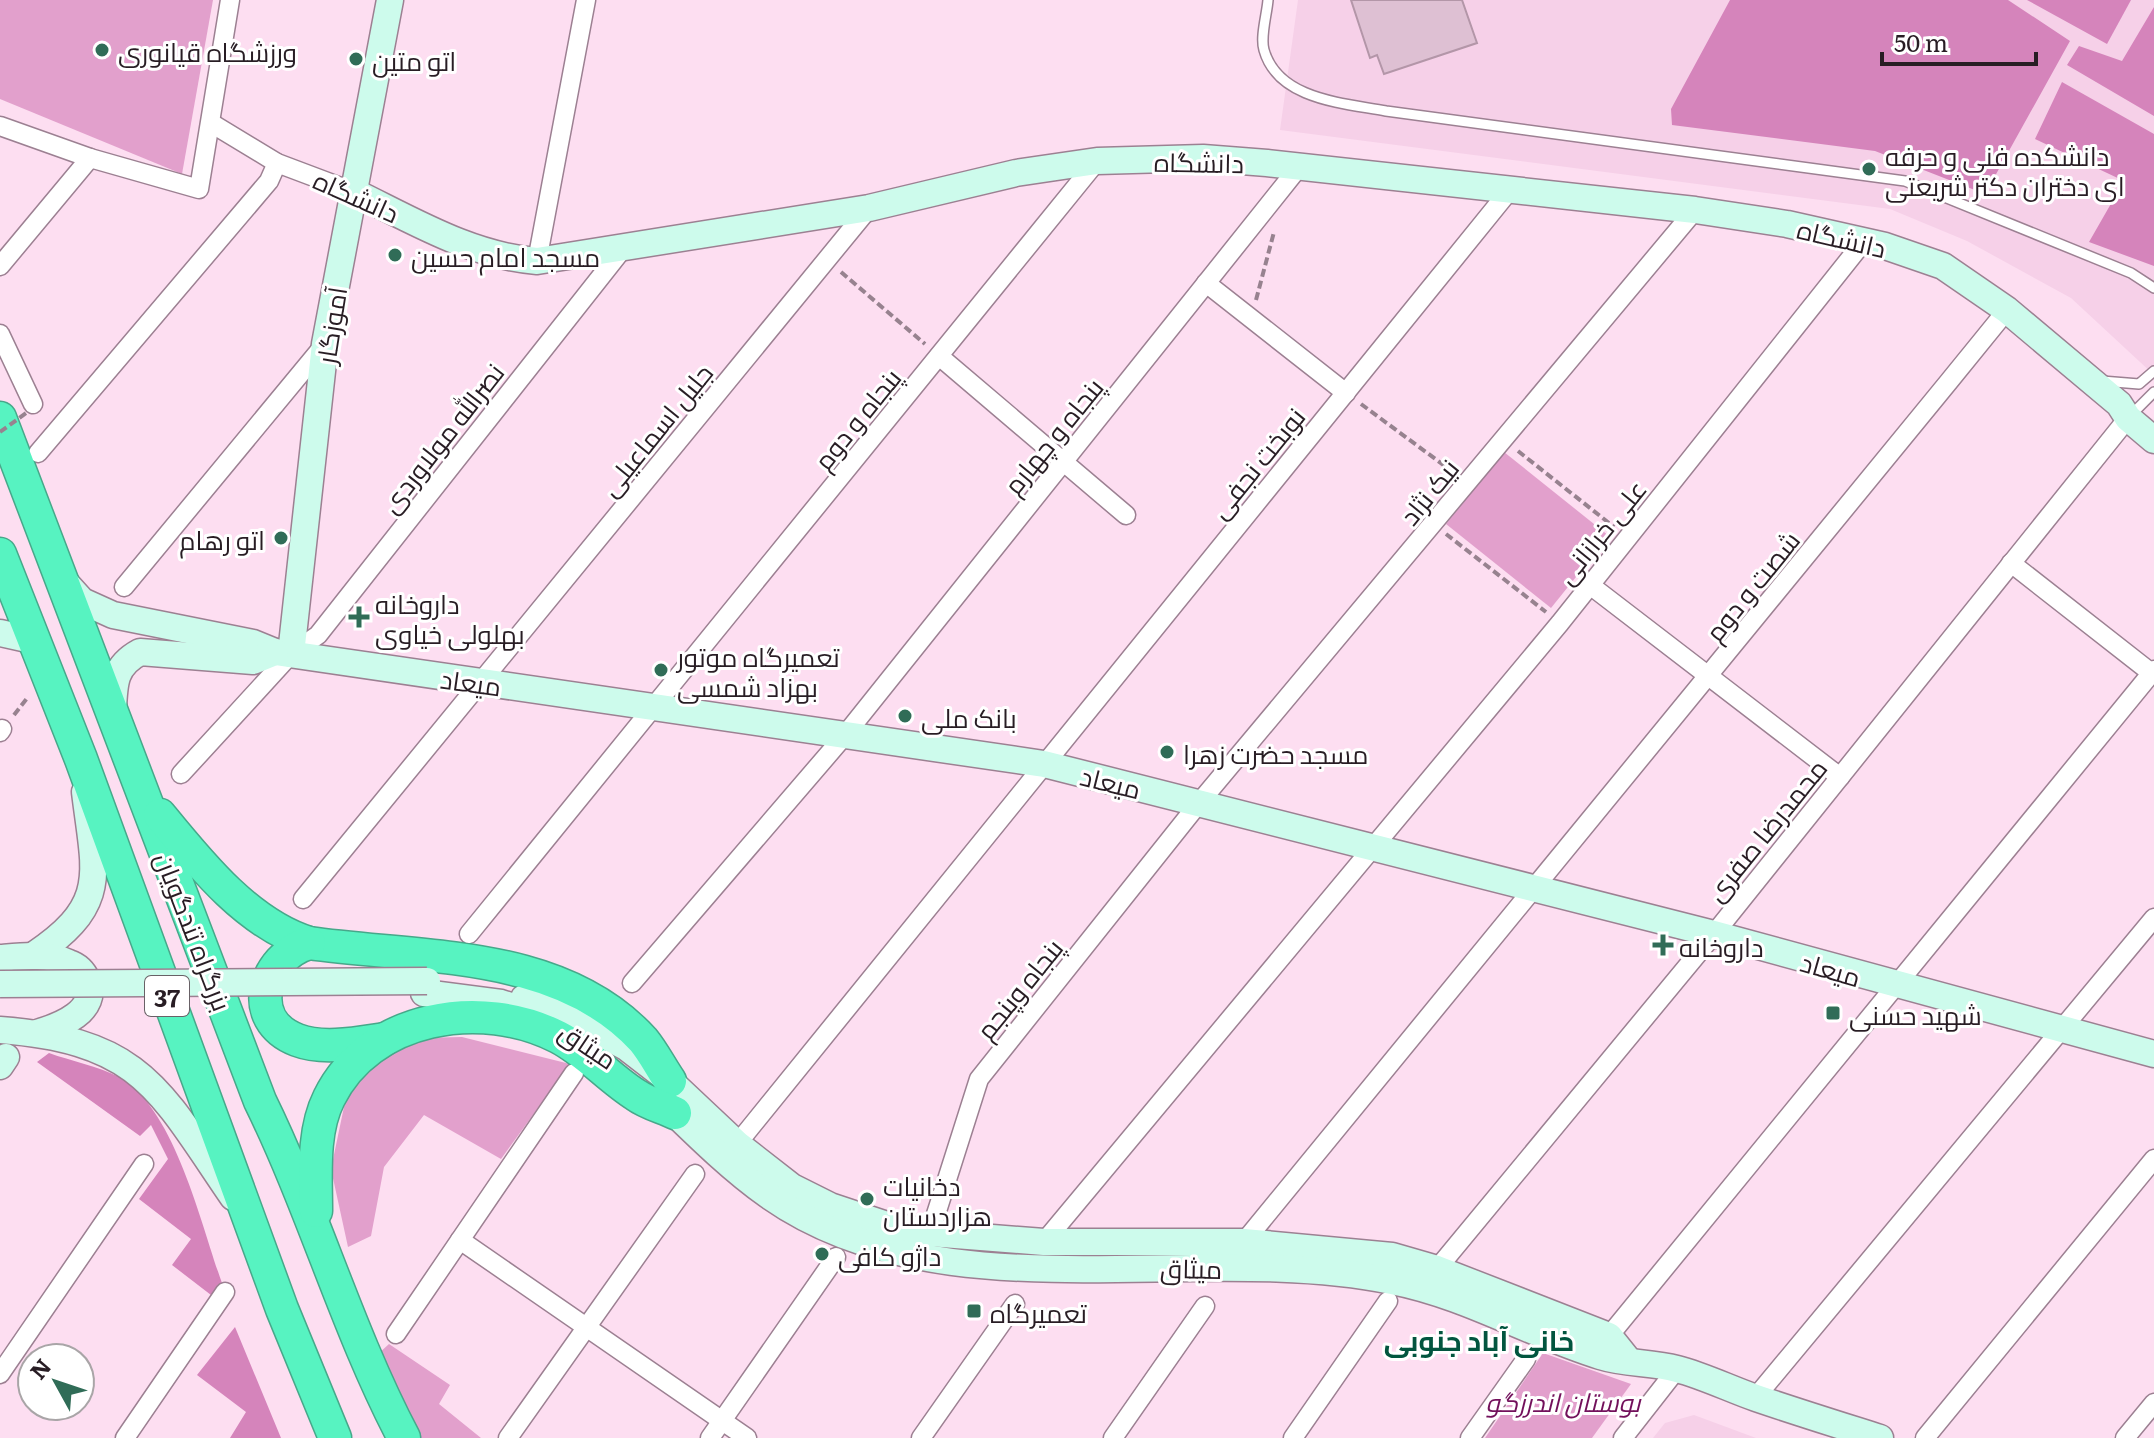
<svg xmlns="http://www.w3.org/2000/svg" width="2154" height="1438" viewBox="0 0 2154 1438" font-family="Literata,Cairo,serif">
<rect width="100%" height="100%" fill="#fddef1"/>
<g fill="#f6d0e8">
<path d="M1298,0H2154V375L2071,298L1967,241L1890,209L1280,130Z"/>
<path d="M1694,1415L1756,1438H1653L1665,1423Z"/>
</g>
<g fill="#e2a0cc">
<path d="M0,0H213L182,174L0,99Z"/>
<path d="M1504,452L1609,536L1551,608L1446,524Z"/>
<path d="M462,1037L570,1064L501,1159L424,1115L384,1167L371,1236L348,1247L331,1169L345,1102L376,1060L419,1038Z"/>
<path d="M389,1344L450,1385L439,1404L481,1438H420L377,1355Z"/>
<path d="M1543,1353L1631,1384L1592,1438H1485Z"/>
</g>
<g fill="#d584bb">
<path d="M1730,0H2008L2070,41L1985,194L1875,151L1672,125L1671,109Z"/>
<path d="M2027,0H2131L2107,44Z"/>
<path d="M2154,7V116L2067,65L2079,46L2122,61Z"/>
<path d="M2062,82L2154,134V266L2089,242L2124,181L2035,139Z"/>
<path d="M49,1053C71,1061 98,1066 119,1077C175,1108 201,1225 222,1283L211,1295L172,1265L191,1239L139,1199L168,1159L151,1125L140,1136L37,1062Z"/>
<path d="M235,1327L281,1438H230L246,1412L197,1375Z"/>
</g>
<path fill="#dec0d3" stroke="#b396a8" stroke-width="2" d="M1351,0H1462L1477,43L1384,74L1377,55L1370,58Z"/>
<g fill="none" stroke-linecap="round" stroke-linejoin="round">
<g stroke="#9c8092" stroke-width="12">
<g id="lane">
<path d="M1268,0C1267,14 1260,37 1264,50C1278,100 1344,103 1386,111L1905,181L2131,273L2154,288"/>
<path d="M2102,381L2139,384L2154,371"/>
<path d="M2130,416L2154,392"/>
</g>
</g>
<g stroke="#9c8092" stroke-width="21">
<g id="street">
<path d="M211,123L277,163L354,192"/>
<path d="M0,126L90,158L199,189L230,0"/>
<path d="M537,261L586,0"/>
<path d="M0,266L90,158"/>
<path d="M1206,283L1346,393"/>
<path d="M0,334L33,404"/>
<path d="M939,356L1126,515"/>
<path d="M38,453L269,181L277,163"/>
<path d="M2011,563L2154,675"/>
<path d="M1590,585L1840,777"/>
<path d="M124,587L325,344"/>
<path d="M0,732L2,729"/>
<path d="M181,774L291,654L318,635L625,246"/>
<path d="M303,899L869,208"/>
<path d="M469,934L1097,161"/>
<path d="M632,983L845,735L1299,167"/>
<path d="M737,1144L1509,191"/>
<path d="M930,1233L979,1079L1199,803L1695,210"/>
<path d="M460,1240L747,1438"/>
<path d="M1044,1242L1560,623L1864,241"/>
<path d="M1244,1242C1496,930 1754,622 2007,310"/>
<path d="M1437,1269L1714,934L2128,418"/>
<path d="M396,1334L574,1073"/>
<path d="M1609,1336L2154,670"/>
<path d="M0,1374L144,1164"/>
<path d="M1755,1398L2154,918"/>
<path d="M125,1438L225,1292"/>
<path d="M508,1438L695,1174"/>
<path d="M710,1438L836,1257"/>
<path d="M921,1438L1015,1304"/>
<path d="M1113,1438L1205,1306"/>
<path d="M1293,1438L1388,1301"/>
<path d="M1470,1438L1526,1359"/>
<path d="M1623,1438L1677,1369"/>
<path d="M1925,1438L2154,1159"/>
<path d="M2125,1438L2154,1403"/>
</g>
</g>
<g stroke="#9c8092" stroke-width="29">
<g id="secondary">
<path d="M354,192C412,220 471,256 537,261L869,208L1016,173L1097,161L1203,158L1267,163L1695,210L1787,224L1885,246L1943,266L2007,310L2119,404L2128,418L2154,440"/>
<path d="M63,580L82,601L113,615L253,643L275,652L1044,764L1714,934L2154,1054"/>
<path d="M0,633L32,640"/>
<path d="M291,654L325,344L390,0"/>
<path d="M113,711C114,683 114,666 140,652L253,661L275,652"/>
<path d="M34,955C110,904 95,874 85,792"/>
<path d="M0,958C23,956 47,953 69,963C78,966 83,971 87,980C100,1011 60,1026 37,1033"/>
<path d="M424,993L501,1003L538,1015"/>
<path d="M524,998L547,1004L626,1047L670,1081L737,1144L792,1187L830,1206L884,1224L930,1233L1044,1242H1244L1392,1256L1437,1269L1609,1336L1629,1361"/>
<path d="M0,1030C142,1041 159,1089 233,1197"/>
<path d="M0,1066L6,1057"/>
<path d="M661,1100C695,1133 730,1168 768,1195C943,1319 1193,1240 1392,1281C1465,1295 1529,1334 1600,1356C1625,1364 1652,1362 1677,1369C1704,1376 1730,1389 1756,1398C1797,1412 1839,1425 1880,1438"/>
</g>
</g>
<g stroke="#47a88a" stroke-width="35">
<g id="highway">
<path d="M0,418L260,1101C314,1211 347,1330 404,1438"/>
<path d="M0,554L81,759L282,1309L335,1438"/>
<path d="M160,815C200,864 248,924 309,943C421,959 560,949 643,1040C653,1052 661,1068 670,1081"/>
<path d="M309,943C263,957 245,1020 297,1040C323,1050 358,1043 385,1039"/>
<path d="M316,1211C316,1175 312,1132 329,1098C370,1015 482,998 558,1037C587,1052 609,1078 636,1095C647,1103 662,1107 675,1113"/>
</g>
</g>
<g stroke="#97828f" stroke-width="4" stroke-dasharray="8 4" stroke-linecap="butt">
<path d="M841,272L925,344"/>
<path d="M1256,300L1274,232"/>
<path d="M1361,404L1453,472"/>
<path d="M1518,451L1614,527"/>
<path d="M1446,534L1546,612"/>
<path d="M14,715L28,697"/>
</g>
<use href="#lane" stroke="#fff" stroke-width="9"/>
<use href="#street" stroke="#fff" stroke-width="18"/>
<use href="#secondary" stroke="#cdfbec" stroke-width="26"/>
<use href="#highway" stroke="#57f3c1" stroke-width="32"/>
<g stroke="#9c8092" stroke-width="29" stroke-linecap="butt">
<path id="secondary-bridge" d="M0,984L427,981"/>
</g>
<path stroke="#97828f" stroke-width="4" stroke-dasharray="8 4" stroke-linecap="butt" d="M0,432L29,411"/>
<use href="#secondary-bridge" stroke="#cdfbec" stroke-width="26"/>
</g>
<g fill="#306c57" stroke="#fff" stroke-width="3">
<circle cx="102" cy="50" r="8"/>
<circle cx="356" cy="59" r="8"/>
<circle cx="1869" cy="169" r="8"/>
<circle cx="395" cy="255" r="8"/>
<circle cx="281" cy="538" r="8"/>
<path d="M355 605h8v8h8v8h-8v8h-8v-8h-8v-8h8z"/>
<circle cx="661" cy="670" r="8"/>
<circle cx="905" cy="716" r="8"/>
<circle cx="1167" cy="752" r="8"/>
<path d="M1659 933h8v8h8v8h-8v8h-8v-8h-8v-8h8z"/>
<rect x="1825" y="1005" width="16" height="16" rx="4"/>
<circle cx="867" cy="1199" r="8"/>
<circle cx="822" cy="1254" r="8"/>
<rect x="966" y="1303" width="16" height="16" rx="4"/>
</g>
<g text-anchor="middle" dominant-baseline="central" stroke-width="6" stroke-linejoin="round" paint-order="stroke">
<rect fill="#fff" stroke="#686166" stroke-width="2" x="145" y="976" width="44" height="40" rx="6"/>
<g font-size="24" font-weight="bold" fill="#281d24">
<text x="167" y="996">37</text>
</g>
<g font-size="26" fill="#281d24" stroke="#fff" text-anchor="start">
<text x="118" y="50">ورزشگاه قیانوری</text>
<text x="372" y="59">اتو متین</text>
<text x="1885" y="154">دانشکده فنی و حرفه<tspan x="1885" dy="30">ای دختران دکتر شریعتی</tspan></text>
<text x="411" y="255">مسجد امام حسین</text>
<text x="265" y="538" text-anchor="end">اتو رهام</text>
<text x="375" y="602">داروخانه<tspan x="375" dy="30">بهلولی خیاوی</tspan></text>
<text x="677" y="655">تعمیرگاه موتور<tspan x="677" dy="30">بهزاد شمسی</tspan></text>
<text x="921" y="716">بانک ملی</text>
<text x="1183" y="752">مسجد حضرت زهرا</text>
<text x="1679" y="945">داروخانه</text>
<text x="1849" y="1013">شهید حسنی</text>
<text x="883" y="1184">دخانیات<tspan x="883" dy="30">هزاردستان</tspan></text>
<text x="838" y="1254">داژو کافی</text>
<text x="990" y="1311">تعمیرگاه</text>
</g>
<g font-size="26" fill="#281d24" stroke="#fff">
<text transform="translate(1199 161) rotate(1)">دانشگاه</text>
<text transform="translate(357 195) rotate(24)">دانشگاه</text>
<text transform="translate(1842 237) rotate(13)">دانشگاه</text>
<text transform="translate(330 325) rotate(-81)">آموزگار</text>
<text transform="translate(856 418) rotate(-51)">پنجاه و دوم</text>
<text transform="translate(655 429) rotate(-51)">جلیل اسماعیلی</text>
<text transform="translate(1052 435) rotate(-51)">پنجاه و چهارم</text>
<text transform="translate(441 437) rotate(-52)">نصرالله مولاوردی</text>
<text transform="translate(1256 462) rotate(-51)">نوبخت نجفی</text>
<text transform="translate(1428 491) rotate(-51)">نیک نژاد</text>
<text transform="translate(1600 531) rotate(-51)">علی خرازانی</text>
<text transform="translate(1751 585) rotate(-51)">شصت و دوم</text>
<text transform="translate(471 681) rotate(8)">میعاد</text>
<text transform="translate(1111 781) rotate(14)">میعاد</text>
<text transform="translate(1765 829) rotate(-51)">محمدرضا صفری</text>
<text transform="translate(195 931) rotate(69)">بزرگراه تندگویان</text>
<text transform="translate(1831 968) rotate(16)">میعاد</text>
<text transform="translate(1018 988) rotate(-51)">پنجاه وپنجم</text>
<text transform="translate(589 1044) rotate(34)">میثاق</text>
<text transform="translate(1191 1267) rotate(1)">میثاق</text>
</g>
<g font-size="26" font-style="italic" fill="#72105b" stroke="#fff">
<text x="1563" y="1400">بوستان اندرزگو</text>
</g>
<g font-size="28" font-weight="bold" fill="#02553f" stroke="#fff">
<text x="1479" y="1339">خانی آباد جنوبی</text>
</g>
</g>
<g transform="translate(56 1382) rotate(310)"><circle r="38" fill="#ffffff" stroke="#a9a5a7" stroke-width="2"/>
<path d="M0-6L14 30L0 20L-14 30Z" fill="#306c57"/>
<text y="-12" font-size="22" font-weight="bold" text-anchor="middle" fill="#281d24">N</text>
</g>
<path d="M1882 52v12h154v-12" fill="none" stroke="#281d24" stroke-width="4"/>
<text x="1894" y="52" font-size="24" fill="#281d24" stroke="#ffffff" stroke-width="6" paint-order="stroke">50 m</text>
</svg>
